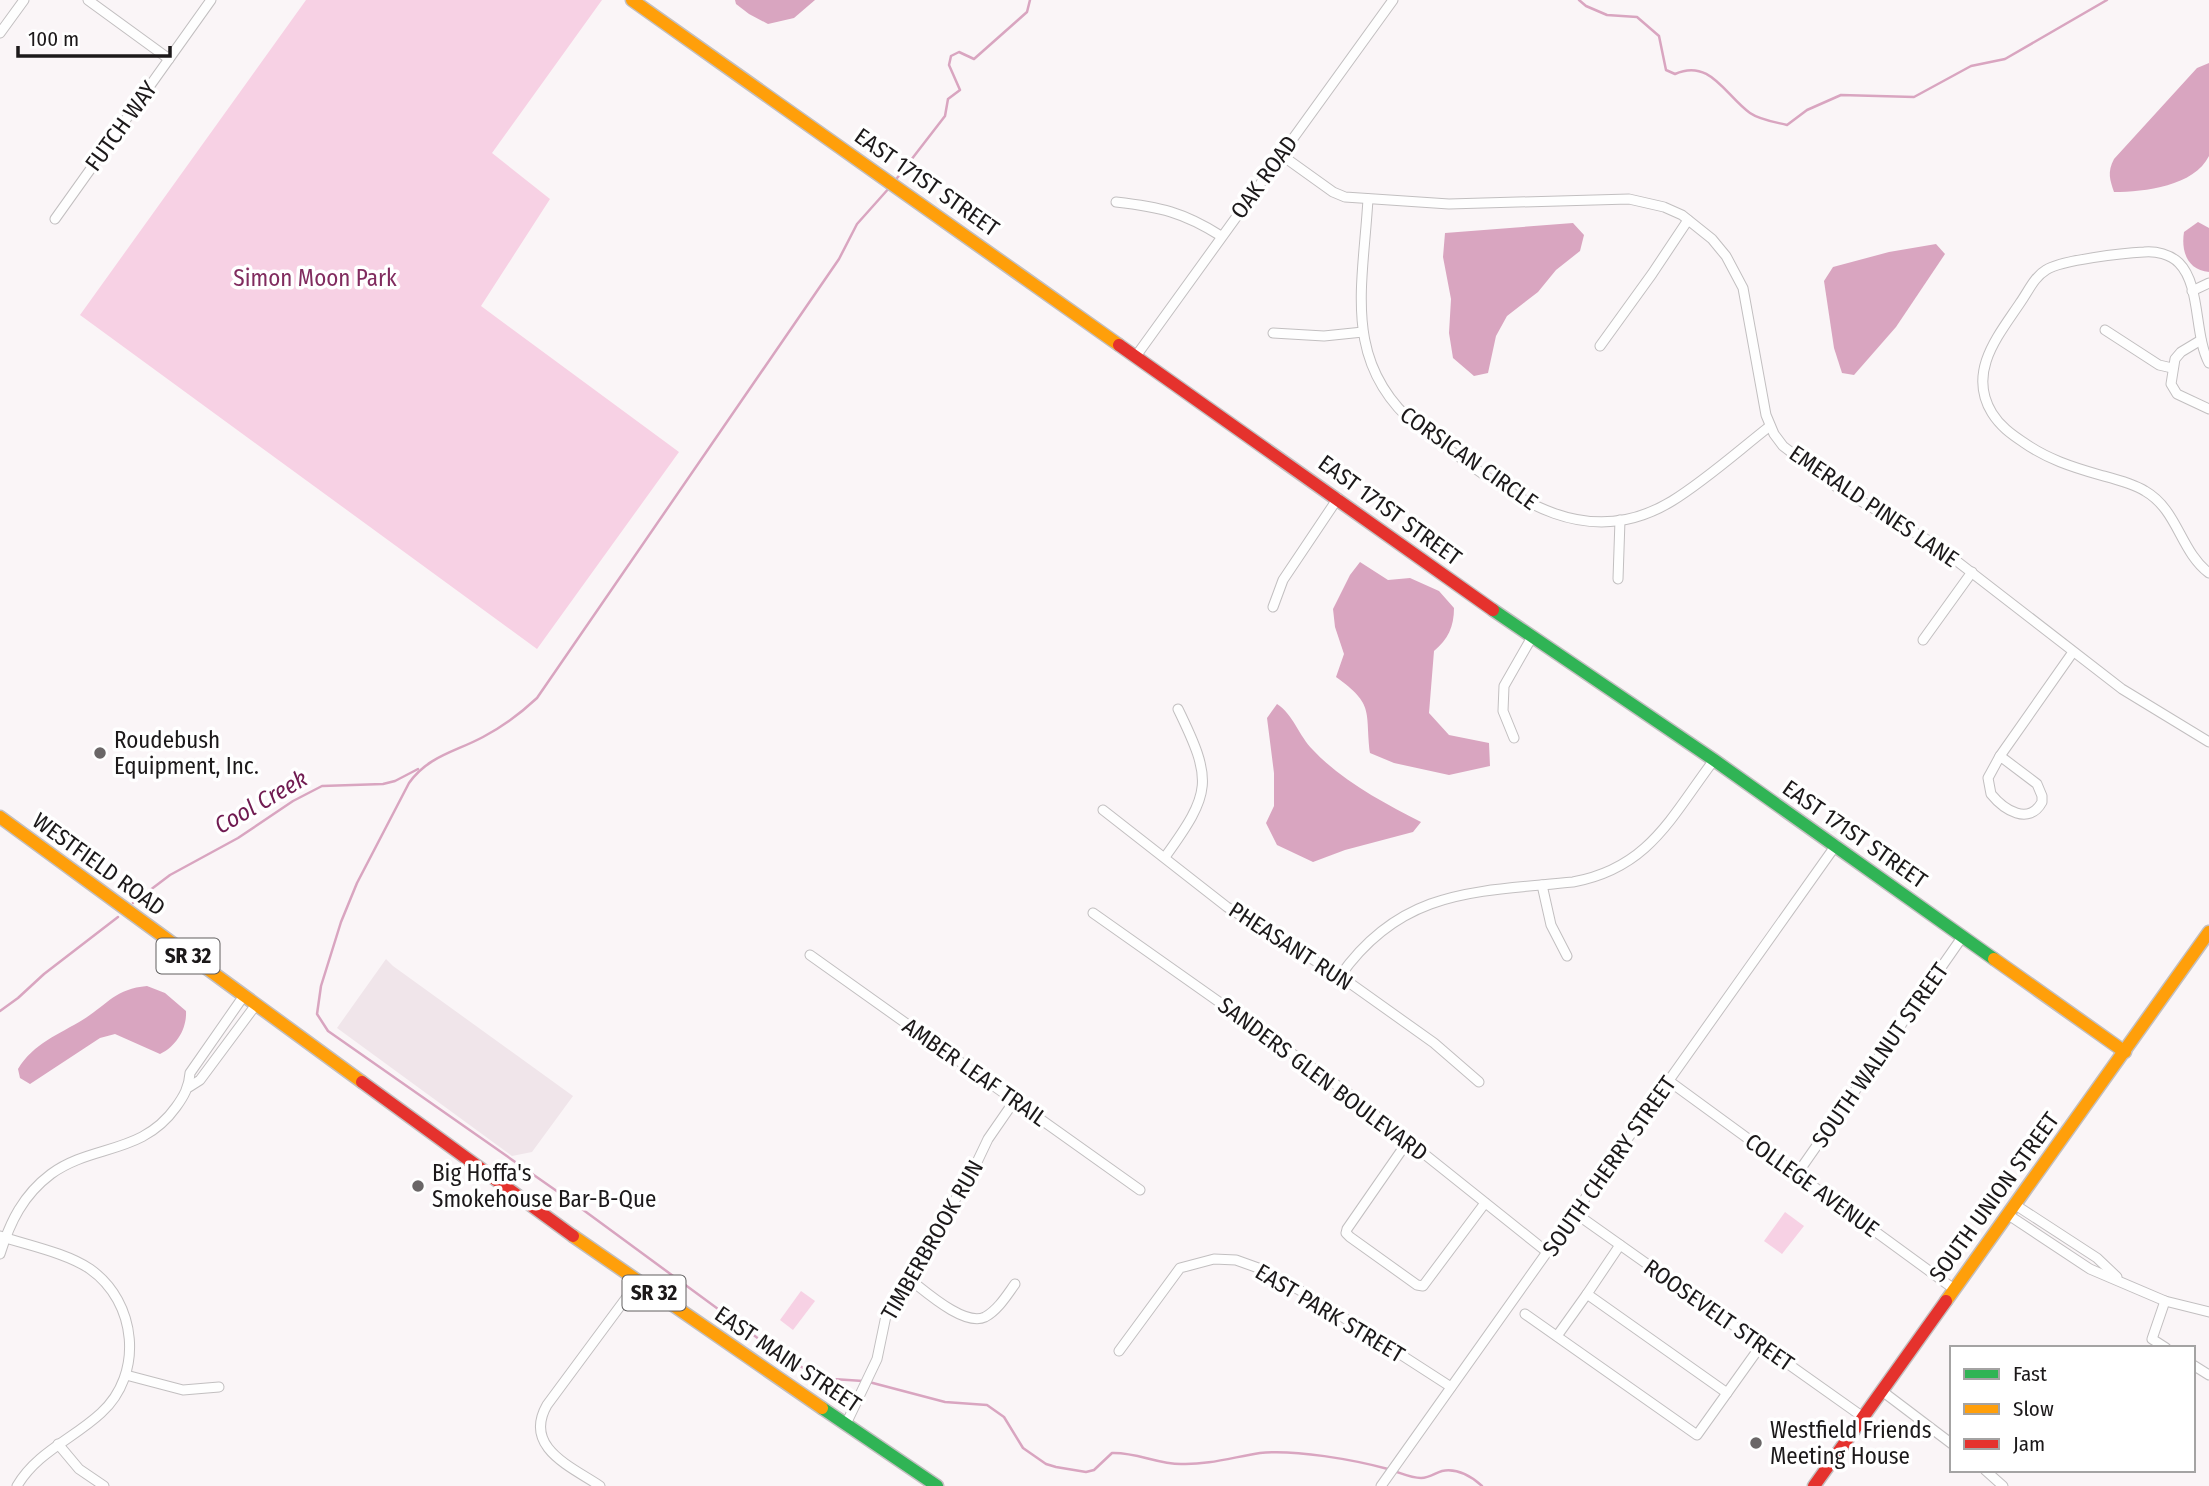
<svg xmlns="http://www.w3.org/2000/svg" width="2209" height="1486" viewBox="0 0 2209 1486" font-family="'Fira Sans Condensed',sans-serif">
<rect width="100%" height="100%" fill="#faf5f7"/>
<path fill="#f0e5ea" d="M386,959L393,966L573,1096L532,1152L512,1156L337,1028Z"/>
<g fill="#f7d1e4">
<path d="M306,0H602L492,153L550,199L481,306L679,452L537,649L80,315Z"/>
<path d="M1785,1212L1804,1226L1782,1254L1764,1241Z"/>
<path d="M801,1291L815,1301L793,1330L780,1320Z"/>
</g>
<g fill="#d9a5c0">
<path d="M735,0H815L794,18L768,24L749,14L736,4Z"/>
<path d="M2209,63V156C2194,186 2145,192 2114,192C2110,180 2107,172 2114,159L2197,68Z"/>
<path d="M2198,222L2209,228V272C2187,270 2181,251 2184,232Z"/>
<path d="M1573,223L1584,235L1580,251L1556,270L1538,292L1507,316L1496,336L1488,373L1474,376L1453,358L1449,333L1451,299L1443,257L1445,233Z"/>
<path d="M1936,244L1945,254L1896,327L1854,375L1842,373L1834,348L1824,281L1833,267L1889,252Z"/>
<path d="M1360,562L1388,580L1410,578L1439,591L1454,608C1454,627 1448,639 1434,651L1429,713L1449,735L1489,743L1490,766L1449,775L1394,763L1370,753C1365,711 1375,705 1336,677L1344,654L1335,627L1333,609L1350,575Z"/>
<path d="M1277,704C1293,714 1299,736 1313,750C1342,781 1384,803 1421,822L1413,832L1345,850L1313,862L1277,845L1266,823L1274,806V773L1267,718Z"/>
<path d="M147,986L165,993L186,1011C187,1028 177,1046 160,1054L115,1034L100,1038L30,1084L20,1078L18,1069C34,1043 58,1035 84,1019C108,1004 115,989 147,986Z"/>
</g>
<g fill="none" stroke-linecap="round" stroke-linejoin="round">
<g stroke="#d9a5c0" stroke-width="2.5">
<path d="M1579,0L1586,6L1607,15L1637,17L1659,36L1666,70L1675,74C1710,58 1725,95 1750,113C1760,120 1775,122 1787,125L1807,110L1841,95L1914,97L1971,66L2005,59L2107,0"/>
<path d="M894,182L945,116L948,99L960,90L949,65L951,56L959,52L974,59L1027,12L1030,0"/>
<path d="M133,903L170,875L238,838L293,801L322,786L383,784L395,781L418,769"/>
<path d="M0,1011L18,998L44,974L118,917"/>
<path d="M561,1194L328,1031L317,1014L321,986L341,922L357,883L409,783C428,756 455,752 483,737C502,727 521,713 537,698L839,259L857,224L890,187"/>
<path d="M567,1198L782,1356L807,1370L833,1379L863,1381"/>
<path d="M869,1382L945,1402L987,1405L1004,1417L1023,1448L1046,1464L1056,1467L1086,1472L1094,1470L1112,1453C1136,1452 1157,1464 1181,1464C1208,1465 1234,1457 1260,1453C1294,1449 1355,1460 1388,1469"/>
<path d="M1394,1471C1403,1474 1412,1478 1421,1478C1430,1478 1435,1473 1442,1471C1457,1468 1472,1477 1482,1486"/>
</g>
<g stroke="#c2bfc0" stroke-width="11">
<g id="street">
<path d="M88,0L169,59"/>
<path d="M0,33L24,0"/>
<path d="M1280,154L1333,192L1345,197L1449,204L1629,199L1664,207L1682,215L1712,239L1726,256L1743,288L1766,415L1774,434L1783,446L1835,486L1936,545L2122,689L2209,742"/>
<path d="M1368,199C1363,287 1341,363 1418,427C1493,479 1574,561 1672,501C1706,480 1738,451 1770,426"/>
<path d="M1116,202C1160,207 1183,212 1221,236"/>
<path d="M55,219L211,0"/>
<path d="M2192,291L2209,283"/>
<path d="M2105,330L2159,365L2172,368"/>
<path d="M1273,333L1324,336L1363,332"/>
<path d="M2201,340L2181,352L2175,359L2171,384L2177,394L2209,409"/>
<path d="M1600,346L1652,274L1688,220"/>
<path d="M1136,356L1393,0"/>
<path d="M2209,363C2194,335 2201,285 2179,263C2170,254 2156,251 2144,252C2124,253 2061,260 2046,270C2034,277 2028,292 2020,303C1998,336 1967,372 1992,413C2000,426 2011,434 2023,442C2047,459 2072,467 2100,475C2115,479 2132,483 2145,491C2178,510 2180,551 2209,573"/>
<path d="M1618,579L1620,520"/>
<path d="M1273,607L1283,580L1338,498"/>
<path d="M1923,640L1972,572"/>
<path d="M1514,738L1503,711L1504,686L1532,637"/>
<path d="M2000,756L2037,784L2042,796V802C2029,826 2004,810 1991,794L1988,778Z"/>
<path d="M2000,756L2073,652"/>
<path d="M1103,810L1227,907L1340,976L1434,1043L1479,1082"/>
<path d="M1165,857C1212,792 1213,781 1178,709"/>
<path d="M1542,885L1551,925L1567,956"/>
<path d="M1093,913L1348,1093L1547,1252"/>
<path d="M810,955L1140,1190"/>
<path d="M1340,976C1402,888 1476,892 1573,882C1649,868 1671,817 1714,760"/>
<path d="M1669,1081L1954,1289"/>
<path d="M189,1087L200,1080L255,1006"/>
<path d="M1408,1141L1347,1229L1346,1233L1350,1237L1417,1285L1423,1286L1485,1203"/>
<path d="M1797,1174L1963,936"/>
<path d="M2014,1204L2097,1258L2117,1277"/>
<path d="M1575,1213L1863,1417"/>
<path d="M2007,1214L2090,1269L2165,1301L2209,1312"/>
<path d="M0,1236C27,1245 67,1253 90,1269C137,1302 144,1374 101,1413C73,1439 37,1452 17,1486"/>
<path d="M1620,1245L1587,1294L1727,1393"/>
<path d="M0,1254C10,1222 23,1195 51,1174C92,1144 142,1155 176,1107C184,1096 189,1087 190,1073L243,997"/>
<path d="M908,1278C924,1290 964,1327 985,1317C998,1310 1007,1295 1015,1284"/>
<path d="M2165,1301L2152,1339L2166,1348"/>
<path d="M1525,1314L1697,1435L1762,1344"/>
<path d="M1557,1336L1587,1294"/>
<path d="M1119,1351L1180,1268L1214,1259L1236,1260L1261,1269L1310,1296L1451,1387"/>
<path d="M2193,1365L2209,1375"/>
<path d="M126,1375L183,1390L219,1387"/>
<path d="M1882,1391L1952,1444"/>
<path d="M846,1424L877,1359L887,1311L927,1249L939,1223L968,1181L988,1139L1015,1100"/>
<path d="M58,1444L79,1469L104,1486"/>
<path d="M1985,1470L2003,1486"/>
<path d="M600,1486C570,1466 523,1447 547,1405L638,1282"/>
<path d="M1381,1486L1836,845"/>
</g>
</g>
<g stroke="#c2bfc0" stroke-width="15">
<g id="fast">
<path d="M1493,610L1714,760L1994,959"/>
<path d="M822,1408L937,1486"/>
</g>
</g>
<g stroke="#c2bfc0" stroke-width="15">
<g id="slow">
<path d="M632,0L1119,345"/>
<path d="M0,817L362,1082"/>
<path d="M1994,959L2125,1052"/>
<path d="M573,1236L822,1408"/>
<path d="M1946,1301L2209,932"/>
</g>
</g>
<g stroke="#c2bfc0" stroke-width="15">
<g id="jam">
<path d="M1119,345L1493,610"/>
<path d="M362,1082L573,1236"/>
<path d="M1814,1486L1946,1301"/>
</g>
</g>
<use href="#street" stroke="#fefefe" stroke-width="9"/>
<use href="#fast" stroke="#30b455" stroke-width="12"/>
<use href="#slow" stroke="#ff9f0a" stroke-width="12"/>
<use href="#jam" stroke="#e5322d" stroke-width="12"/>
</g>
<g fill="#6a6667" stroke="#fff" stroke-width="2.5">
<circle cx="100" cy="753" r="7"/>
<circle cx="418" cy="1186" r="7"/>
<circle cx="1756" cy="1443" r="7"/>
</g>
<g text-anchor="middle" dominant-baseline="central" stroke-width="7" stroke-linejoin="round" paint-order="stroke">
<g fill="#fff" stroke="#605e5f" stroke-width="2">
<rect x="156.5" y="938.5" width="63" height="35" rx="5"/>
<rect x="622.5" y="1275.5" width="63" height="35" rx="5"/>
</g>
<g font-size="21" font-weight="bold" fill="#1c191a">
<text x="188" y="956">SR 32</text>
<text x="654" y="1293">SR 32</text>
</g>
<g font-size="23" fill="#1c191a" stroke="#fff">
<text transform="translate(121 126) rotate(-54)">FUTCH WAY</text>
<text transform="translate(1264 177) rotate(-54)">OAK ROAD</text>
<text transform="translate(927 182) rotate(35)">EAST 171ST STREET</text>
<text transform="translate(1469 458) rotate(35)">CORSICAN CIRCLE</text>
<text transform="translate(1874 506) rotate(34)">EMERALD PINES LANE</text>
<text transform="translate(1390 510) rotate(36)">EAST 171ST STREET</text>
<text transform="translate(1855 834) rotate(35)">EAST 171ST STREET</text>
<text transform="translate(99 864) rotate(36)">WESTFIELD ROAD</text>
<text transform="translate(1291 946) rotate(33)">PHEASANT RUN</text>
<text transform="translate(1880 1055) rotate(-55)">SOUTH WALNUT STREET</text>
<text transform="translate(975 1072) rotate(35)">AMBER LEAF TRAIL</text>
<text transform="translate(1323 1079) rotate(37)">SANDERS GLEN BOULEVARD</text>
<text transform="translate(1609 1166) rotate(-55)">SOUTH CHERRY STREET</text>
<text transform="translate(1812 1185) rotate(36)">COLLEGE AVENUE</text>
<text transform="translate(1994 1197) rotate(-54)">SOUTH UNION STREET</text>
<text transform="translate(932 1240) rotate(-60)">TIMBERBROOK RUN</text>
<text transform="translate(1330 1313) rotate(31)">EAST PARK STREET</text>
<text transform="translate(1719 1315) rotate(35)">ROOSEVELT STREET</text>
<text transform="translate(788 1359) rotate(34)">EAST MAIN STREET</text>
</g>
<g font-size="23" fill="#812c5f" stroke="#fff">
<text x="315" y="278">Simon Moon Park</text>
</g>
<g font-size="23" fill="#1c191a" stroke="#fff" text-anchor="start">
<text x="114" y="740">Roudebush<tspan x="114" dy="26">Equipment, Inc.</tspan></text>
<text x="432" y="1173">Big Hoffa's<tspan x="432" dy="26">Smokehouse Bar-B-Que</tspan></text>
<text x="1770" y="1430">Westfield Friends<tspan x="1770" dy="26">Meeting House</tspan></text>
</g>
<g font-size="24" font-style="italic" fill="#701b51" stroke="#fff">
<text transform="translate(261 802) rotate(-30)">Cool Creek</text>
</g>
</g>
<rect x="1950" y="1346" width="245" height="126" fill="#ffffff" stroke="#a4a3a3" stroke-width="2"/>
<rect x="1964" y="1369" width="35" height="10" fill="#30b455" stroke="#a4a3a3" stroke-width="2"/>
<text x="2013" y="1381" font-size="21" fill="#1c191a">Fast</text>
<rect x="1964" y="1404" width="35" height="10" fill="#ff9f0a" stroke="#a4a3a3" stroke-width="2"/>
<text x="2013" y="1416" font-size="21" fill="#1c191a">Slow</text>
<rect x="1964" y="1439" width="35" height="10" fill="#e5322d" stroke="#a4a3a3" stroke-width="2"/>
<text x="2013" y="1451" font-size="21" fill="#1c191a">Jam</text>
<path d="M18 46v10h152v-10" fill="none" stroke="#1c191a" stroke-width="3.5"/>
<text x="28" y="46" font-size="21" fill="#1c191a" stroke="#ffffff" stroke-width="5" paint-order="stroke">100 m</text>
</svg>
